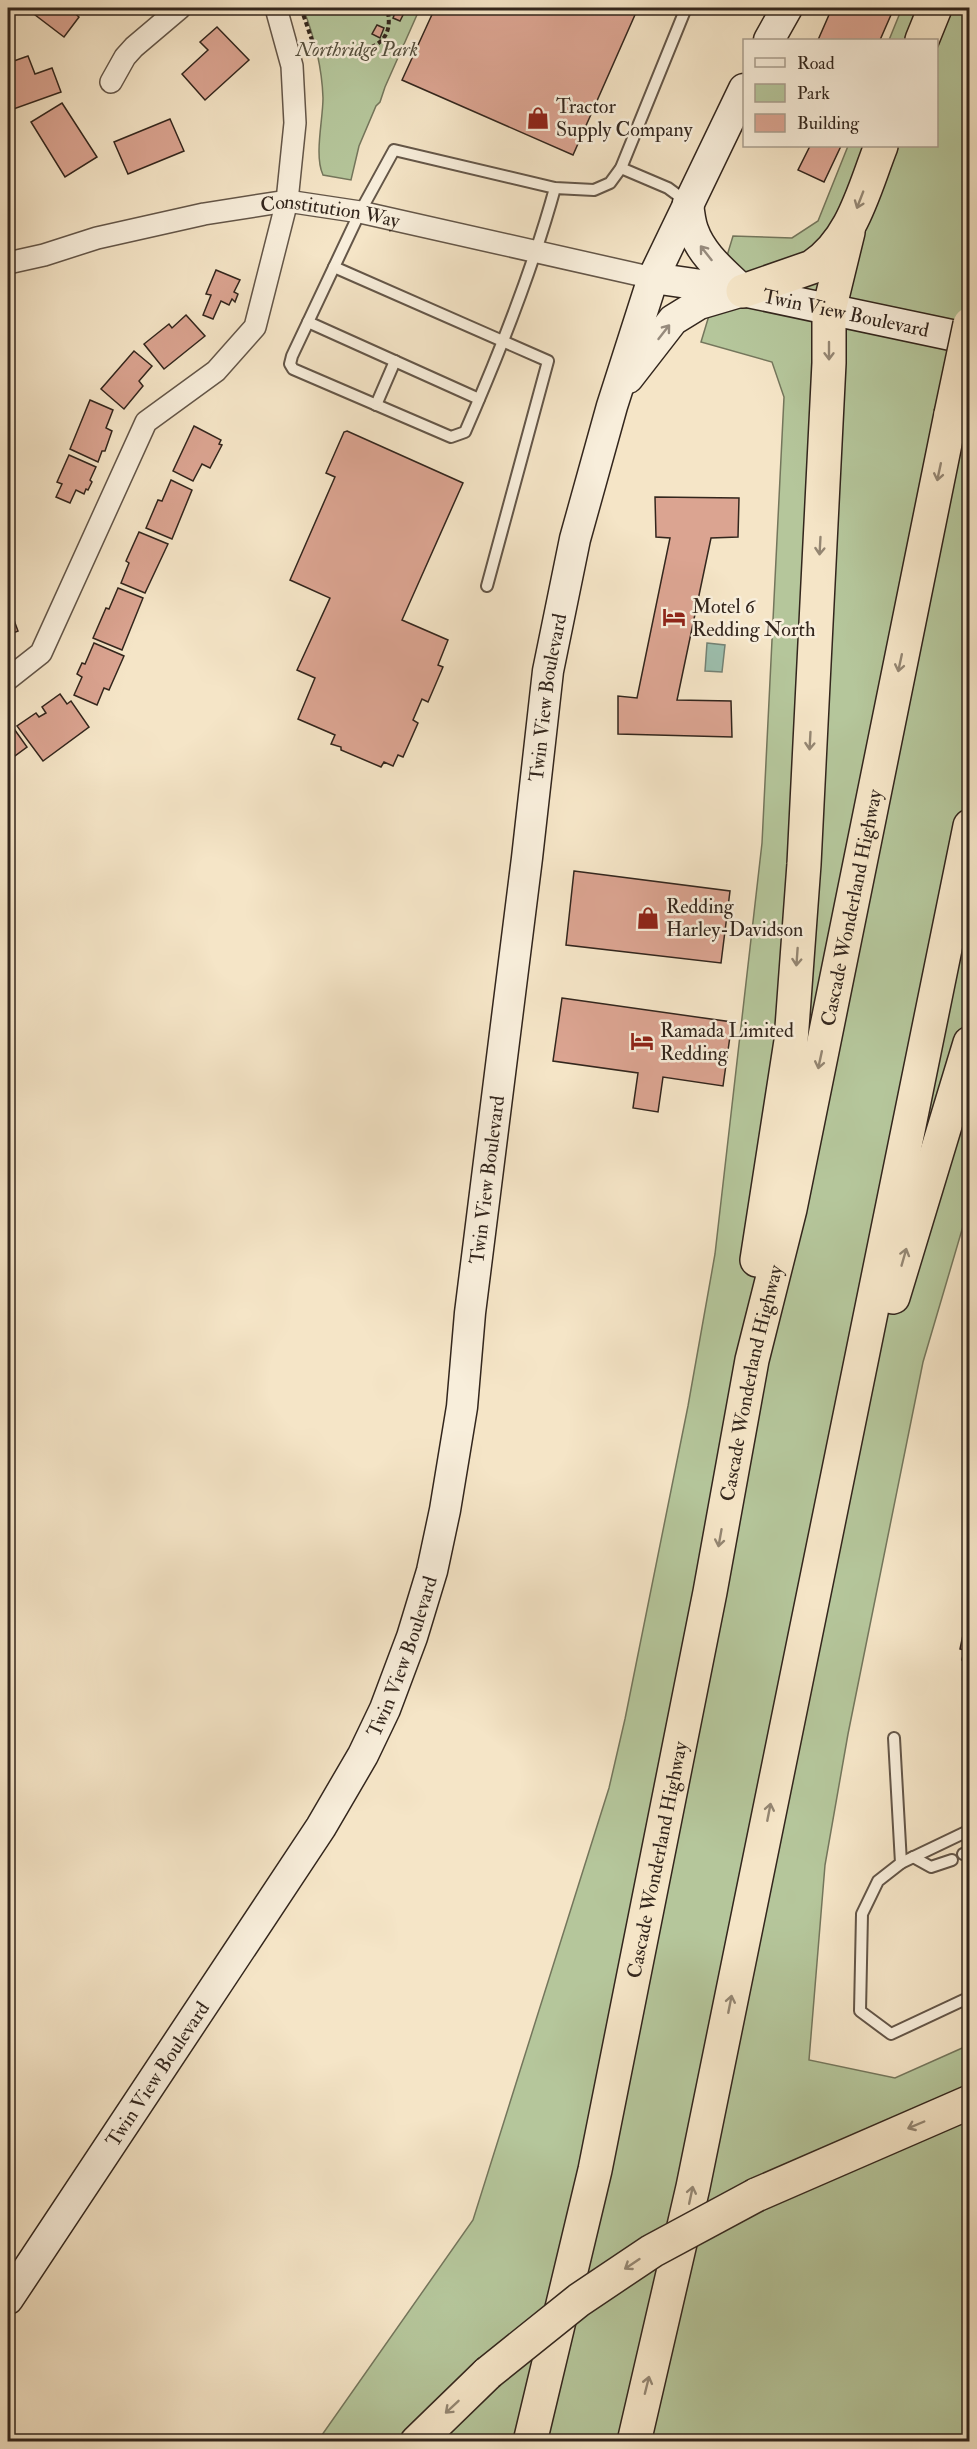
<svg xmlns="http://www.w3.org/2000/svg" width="977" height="2449" viewBox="0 0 977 2449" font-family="'IM FELL Double Pica',serif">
<rect width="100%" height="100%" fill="#f5e5c7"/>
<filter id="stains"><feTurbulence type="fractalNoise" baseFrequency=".00333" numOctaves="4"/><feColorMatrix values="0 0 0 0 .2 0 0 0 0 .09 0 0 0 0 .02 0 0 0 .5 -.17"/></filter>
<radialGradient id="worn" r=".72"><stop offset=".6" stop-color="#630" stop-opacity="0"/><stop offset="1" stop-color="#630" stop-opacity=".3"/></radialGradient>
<g fill="#b5c69b" stroke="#74765c" stroke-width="1.5">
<path d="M303,8H420L385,87L380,102L376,106L359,146L351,180L323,175C314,156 323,120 323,98C322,67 314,36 303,8Z"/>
<path d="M902,8H969V1206L923,1362L848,1734L825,1865L809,2060L895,2078L969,2045V2441L317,2442L473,2220L609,1788L625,1719L688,1406L715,1254L762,843L784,397L772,362L701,342L733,236L792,238L818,221L848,146H936V40H889Z"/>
</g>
<path fill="#9dc0af" stroke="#738275" stroke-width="1.5" d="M707,643L725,645L722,672L705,671Z"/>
<g fill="#dba491" stroke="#33261d" stroke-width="1.5">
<path d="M26,8H73L71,10L79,17L64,37Z"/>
<path d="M397,8L405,11L400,21L393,18Z"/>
<path d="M435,8H638L573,155L402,80Z"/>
<path d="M832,8H894L880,40H818Z"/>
<path d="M377,25L384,28L380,38L372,34Z"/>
<path d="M217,27L249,60L205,100L182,74L208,50L200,42Z"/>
<path d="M28,56L35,74L52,68L61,92L8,111V63Z"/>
<path d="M62,103L97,157L65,177L31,122Z"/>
<path d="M170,119L184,151L128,174L114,142Z"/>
<path d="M810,146H841L824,182L798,170Z"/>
<path d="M216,270L240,280L234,292L238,294L235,302L232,299L229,305L221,301L213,319L203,315L211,295L206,294Z"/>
<path d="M186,315L205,336L164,369L144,344L169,324L172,328Z"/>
<path d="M134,351L152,366L139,381L143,386L124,409L101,389Z"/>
<path d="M90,400L113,410L106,428L112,431L105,451H102L98,462L70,449Z"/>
<path d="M194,426L221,440L219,444L222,445L210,468L202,464L193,481L173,471Z"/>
<path d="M347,431L463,483L402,620L448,640L438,665L443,667L428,702L422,699L413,720L418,723L403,757L398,755L393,766L384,762L381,767L341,750V747L331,744L335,735L298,719L315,678L297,670L330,598L290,580L335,477L326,473L344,432Z"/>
<path d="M69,455L96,467L90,480L92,482L88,490L86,489L84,494L76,490L70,503L56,497L62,484L57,482Z"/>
<path d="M171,480L192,490L172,539L146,528L158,500L162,501Z"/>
<path d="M655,497L739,498L738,537L711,538L677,700L731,701L732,737L618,734V696L637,698L670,538L656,537Z"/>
<path d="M139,532L168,544L145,593L121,583L129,563L126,561Z"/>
<path d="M118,588L143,598L122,650L93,638L106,608L109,609Z"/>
<path d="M8,604L18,631L8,635Z"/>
<path d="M94,643L124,656L109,690L104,688L97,705L74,695L82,677L77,674L82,663L85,664Z"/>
<path d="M60,694L67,704L71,701L89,727L43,761L17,726L36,713L39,717L46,713L42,707Z"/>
<path d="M12,726L27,747L8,761V729Z"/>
<path d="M574,871L730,891L721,963L566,945Z"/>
<path d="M562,998L732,1022L723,1086L663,1077L658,1112L633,1108L638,1073L553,1061Z"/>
<path d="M966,1621H970V1672L967,1671L969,1662L962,1660L964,1650L960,1649Z"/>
</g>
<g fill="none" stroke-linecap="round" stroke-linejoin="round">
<g stroke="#645648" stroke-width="14">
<g id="lane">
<path d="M621,168L668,188L687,202"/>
<path d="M555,188C532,272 500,352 465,432L451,437L293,369L290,364L292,356L360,212L394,150L555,188L594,190L610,183L621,168L686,8"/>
<path d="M334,267L548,361L487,586"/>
<path d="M308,322L479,399"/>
<path d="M376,405L395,361"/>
<path d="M894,1738L901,1863L878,1881L862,1914L860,2011L891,2034L970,1997"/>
<path d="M963,1854L970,1851"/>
<path d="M913,1857L931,1867L952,1860"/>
<path d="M901,1863L970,1830"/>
</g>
</g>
<g stroke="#645648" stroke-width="24">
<g id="street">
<path d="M111,82L125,57L134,47L180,8"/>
<path id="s1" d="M8,263L44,255L97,238L204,214L287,201L360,212L653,278"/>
<path d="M8,679L41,653L146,422L216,371L255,327L287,201L295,123L292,66L276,8"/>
</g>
</g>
<g stroke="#33261d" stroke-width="33">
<g id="secondary">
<path d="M769,40L787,8"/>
<path id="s2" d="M653,278L743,291L970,339"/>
<path d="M628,378L673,320L699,304L743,291C725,273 702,256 693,230C690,222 689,212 688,203"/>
<path id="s3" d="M8,2299L321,1827L363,1755L385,1709L412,1637L432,1571L445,1510L462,1407L470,1313L527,858L548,671L575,539L612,406L653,278L744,89"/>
</g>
</g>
<g stroke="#33261d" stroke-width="36">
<g id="highway">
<path d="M922,40L935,8"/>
<path d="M743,291L812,267C853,240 864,189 881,146"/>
<path d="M757,1260L791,1041L804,864L829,363V310L848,232"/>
<path d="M893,1297L970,1043"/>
<path d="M756,2195L970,2102"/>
<path d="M417,2442L488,2373"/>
<path id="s4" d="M530,2442L595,2170L710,1592L752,1360L790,1209L951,414"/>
<path d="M634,2442L693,2187L970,826"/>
</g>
</g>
<path stroke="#33261d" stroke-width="4" stroke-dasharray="4.5 3" stroke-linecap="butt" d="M301,8L317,55C348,52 399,56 387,8"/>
<use href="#lane" stroke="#f8eedb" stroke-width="10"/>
<use href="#street" stroke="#f8eedb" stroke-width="21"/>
<use href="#secondary" stroke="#f8eedb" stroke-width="30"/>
<use href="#highway" stroke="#f5e5c7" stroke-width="33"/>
<g stroke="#33261d" stroke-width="36" stroke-linecap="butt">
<g id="highway-bridge">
<path d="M951,414L970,324"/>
<path d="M488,2373L579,2300L652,2251L756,2195"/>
</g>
</g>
<use href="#highway-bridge" stroke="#f5e5c7" stroke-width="33"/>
</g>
<defs><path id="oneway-shaft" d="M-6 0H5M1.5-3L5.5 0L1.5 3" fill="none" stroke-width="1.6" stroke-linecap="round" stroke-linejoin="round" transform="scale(1.5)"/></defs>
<g stroke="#948672">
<use href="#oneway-shaft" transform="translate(860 200) rotate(111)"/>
<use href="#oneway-shaft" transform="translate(829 351) rotate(90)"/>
<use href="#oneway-shaft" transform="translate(939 472) rotate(102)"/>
<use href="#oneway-shaft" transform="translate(820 546) rotate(93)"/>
<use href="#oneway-shaft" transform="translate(900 663) rotate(102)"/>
<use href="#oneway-shaft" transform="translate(810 741) rotate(93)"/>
<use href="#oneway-shaft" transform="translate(797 957) rotate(94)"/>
<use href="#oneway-shaft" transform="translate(820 1060) rotate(102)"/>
<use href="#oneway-shaft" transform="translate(904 1257) rotate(-74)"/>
<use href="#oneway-shaft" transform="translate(720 1538) rotate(100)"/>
<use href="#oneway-shaft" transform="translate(769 1812) rotate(-79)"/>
<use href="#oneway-shaft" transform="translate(730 2004) rotate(-79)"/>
<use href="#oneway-shaft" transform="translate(916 2125) rotate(157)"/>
<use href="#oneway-shaft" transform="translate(691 2195) rotate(-78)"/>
<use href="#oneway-shaft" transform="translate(632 2264) rotate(146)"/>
<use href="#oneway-shaft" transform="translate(647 2385) rotate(-76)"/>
<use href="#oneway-shaft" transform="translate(452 2407) rotate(137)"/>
</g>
<g stroke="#968a7c">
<use href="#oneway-shaft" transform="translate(706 253) rotate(-128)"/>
<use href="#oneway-shaft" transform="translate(664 332) rotate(-52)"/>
</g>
<defs>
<g id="shop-bare" transform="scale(1.8)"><path d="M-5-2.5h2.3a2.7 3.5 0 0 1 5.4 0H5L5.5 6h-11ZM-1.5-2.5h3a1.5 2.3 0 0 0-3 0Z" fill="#8f2418" stroke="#f8eedb" stroke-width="2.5" paint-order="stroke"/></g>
<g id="hotel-bare" transform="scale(1.8)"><path d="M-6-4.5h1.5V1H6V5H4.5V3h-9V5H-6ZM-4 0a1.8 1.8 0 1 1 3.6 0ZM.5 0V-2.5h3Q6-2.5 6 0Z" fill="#8f2418" stroke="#f8eedb" stroke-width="2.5" paint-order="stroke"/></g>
</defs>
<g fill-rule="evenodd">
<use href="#shop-bare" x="538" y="118"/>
<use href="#hotel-bare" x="674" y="617"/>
<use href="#shop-bare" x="648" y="918"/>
<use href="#hotel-bare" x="642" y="1041"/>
</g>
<g text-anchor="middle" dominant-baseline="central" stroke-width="5" stroke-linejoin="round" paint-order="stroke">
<g font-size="20" font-style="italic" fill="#544e3c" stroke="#f8eedb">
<text x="357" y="49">Northridge Park</text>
</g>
<g font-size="20" fill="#33261d" stroke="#f8eedb" text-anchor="start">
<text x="556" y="106">Tractor<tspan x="556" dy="23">Supply Company</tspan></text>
<text x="692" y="606">Motel 6<tspan x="692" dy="23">Redding North</tspan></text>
<text x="666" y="906">Redding<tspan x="666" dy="23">Harley-Davidson</tspan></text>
<text x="660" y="1030">Ramada Limited<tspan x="660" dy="23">Redding</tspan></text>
</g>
<g font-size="20" fill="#33261d" stroke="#f8eedb">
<text stroke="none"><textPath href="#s1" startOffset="330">Constitution Way</textPath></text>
<text stroke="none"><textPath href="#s2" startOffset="196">Twin View Boulevard</textPath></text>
<text stroke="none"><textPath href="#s3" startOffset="1728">Twin View Boulevard</textPath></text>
<text stroke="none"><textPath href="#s4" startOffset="1568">Cascade Wonderland Highway</textPath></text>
<text stroke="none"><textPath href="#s3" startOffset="1242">Twin View Boulevard</textPath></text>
<text stroke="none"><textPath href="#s4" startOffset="1082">Cascade Wonderland Highway</textPath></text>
<text stroke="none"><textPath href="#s3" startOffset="756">Twin View Boulevard</textPath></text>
<text stroke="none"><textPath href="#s4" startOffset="596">Cascade Wonderland Highway</textPath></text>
<text stroke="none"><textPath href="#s3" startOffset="270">Twin View Boulevard</textPath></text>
</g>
</g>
<rect width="977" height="2449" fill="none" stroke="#f5e5c7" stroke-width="30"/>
<rect x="9" y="9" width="959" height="2431" fill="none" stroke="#33261d" stroke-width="3"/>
<rect x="15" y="15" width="947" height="2419" fill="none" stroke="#33261d" stroke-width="1.5"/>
<rect x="743" y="39" width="195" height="108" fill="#f8eedb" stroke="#a99e8f" stroke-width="1.5"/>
<rect x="755" y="58" width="30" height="9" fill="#f8eedb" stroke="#a99e8f" stroke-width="1.5"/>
<text x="797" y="69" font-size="18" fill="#33261d">Road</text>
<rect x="755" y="84" width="30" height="18" fill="#b5c69b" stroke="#a99e8f" stroke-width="1.5"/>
<text x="797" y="99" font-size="18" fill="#33261d">Park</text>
<rect x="755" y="114" width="30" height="18" fill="#dba491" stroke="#a99e8f" stroke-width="1.5"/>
<text x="797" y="129" font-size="18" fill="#33261d">Building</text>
<rect width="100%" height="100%" filter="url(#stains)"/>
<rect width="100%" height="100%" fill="url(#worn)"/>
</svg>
